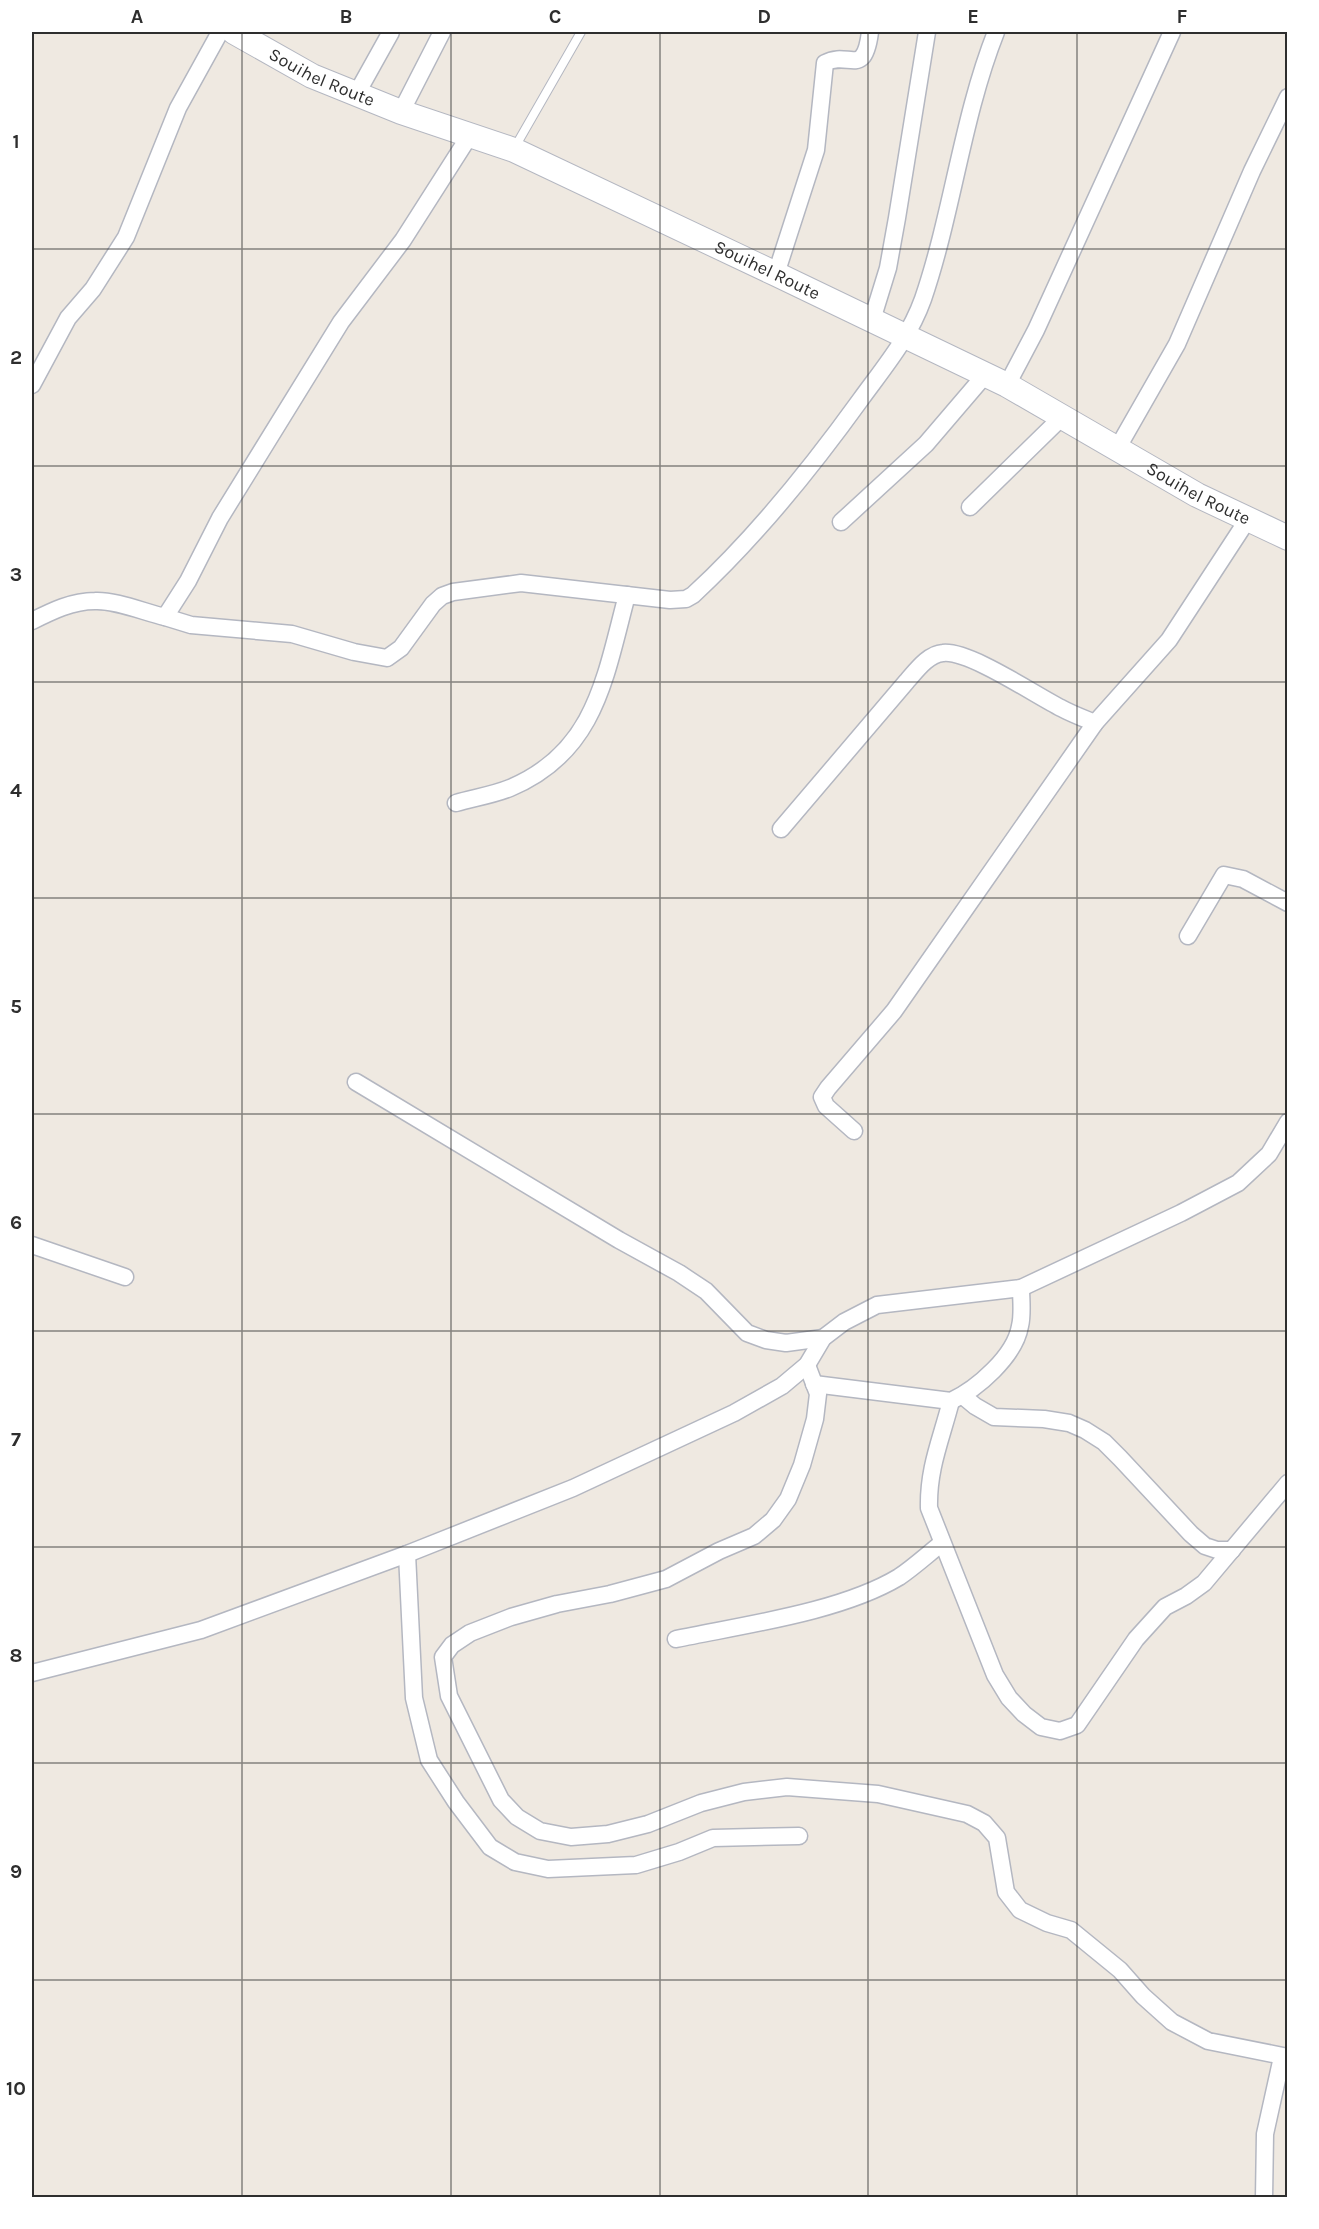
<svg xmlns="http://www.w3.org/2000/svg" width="1319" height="2229" viewBox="0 0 1319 2229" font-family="Karla,sans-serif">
<rect width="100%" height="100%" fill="#efe9e1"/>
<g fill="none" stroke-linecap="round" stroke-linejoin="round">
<g stroke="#b4b7c1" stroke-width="10">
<path id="service" d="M515,147L581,32"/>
</g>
<g stroke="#b4b7c1" stroke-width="19">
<g id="minor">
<path d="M357,93L391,32"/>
<path d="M401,112L442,32"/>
<path d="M776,274L816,150L825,63C849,50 864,79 870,32"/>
<path d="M872,320L888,268L897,218L927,32"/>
<path d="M32,385L68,318L93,289L126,237L178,108L220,32"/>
<path d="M1007,385L1036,330L1172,32"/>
<path d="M1117,449L1177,344L1252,171L1288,97"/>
<path d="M970,507L1061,418"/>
<path d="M841,522L926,444L985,375"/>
<path d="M165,617L191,625L292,634L354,652L387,658L401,648L433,604L442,596L453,592L521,583L670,600L686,599L693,595C755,538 812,467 861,399C885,366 909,338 923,299C953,211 962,118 996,32"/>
<path d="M32,621C52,611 72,601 95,601C115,600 144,612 165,617L188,581L220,518L341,322L403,240L470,135"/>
<path d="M456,803C473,798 493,795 510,788C596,752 605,677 627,595"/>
<path d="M781,829L907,681C916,671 928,654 943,653C969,650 1035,695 1061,708C1072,714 1083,718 1095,723"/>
<path d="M1188,936L1224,875L1243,879L1288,903"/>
<path d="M356,1082L619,1240L679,1273L706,1291L747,1333L766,1340L786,1343L823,1338"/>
<path d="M854,1131L826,1106L822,1097L828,1088L894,1011L1095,723L1169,640L1248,519"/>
<path d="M32,1245L125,1277"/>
<path d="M807,1365L818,1394L815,1419L802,1465L788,1499L773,1520L754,1536L719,1551L666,1579L610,1594L557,1604L511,1617L470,1633L452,1645L443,1657L449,1696L501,1800L517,1817L540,1831L571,1837L608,1834L648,1824L701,1803L744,1792L787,1787L878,1794L967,1814L984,1823L997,1838L1006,1892L1020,1910L1047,1923L1071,1930L1120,1970L1143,1996L1172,2022L1208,2041L1288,2057"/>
<path d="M814,1384L951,1401C977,1389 1015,1356 1020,1326C1023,1314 1021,1300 1021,1288"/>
<path d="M963,1396L975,1406L994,1417L1044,1419L1069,1423L1085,1430L1104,1442L1120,1458L1191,1534L1205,1546L1217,1550H1232"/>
<path d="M951,1401C941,1440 928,1468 929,1508L995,1675L1009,1698L1024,1714L1041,1727L1060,1731L1077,1725L1136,1639L1165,1607L1186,1596L1204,1583L1288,1483"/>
<path d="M407,1554L414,1698L429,1760L456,1802L490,1847L515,1862L548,1869L636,1865L679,1852L713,1838L799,1836"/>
<path d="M676,1639C743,1625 841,1612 899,1577C914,1567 928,1554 942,1543"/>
<path d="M32,1673L201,1630L407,1554L573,1488L734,1413L782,1386L807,1365L823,1338L844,1322L877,1305L1021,1288L1181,1213L1238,1183L1269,1154L1288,1122"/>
<path d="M1264,2198L1265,2134L1282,2057"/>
</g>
</g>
<g stroke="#b4b7c1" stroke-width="26">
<g id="secondary">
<path id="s1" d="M234,32L312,76L401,112L514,150L776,274L1007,385L1197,495L1288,538"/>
</g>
</g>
<use href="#service" stroke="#fff" stroke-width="8"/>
<use href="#minor" stroke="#fff" stroke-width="16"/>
<use href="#secondary" stroke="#fff" stroke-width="24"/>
</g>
<path fill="none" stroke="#2e2e2e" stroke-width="1.5" stroke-opacity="0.55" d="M242,32V2198M451,32V2198M660,32V2198M868,32V2198M1077,32V2198M32,249H1288M32,466H1288M32,682H1288M32,898H1288M32,1114H1288M32,1331H1288M32,1547H1288M32,1763H1288M32,1980H1288"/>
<g text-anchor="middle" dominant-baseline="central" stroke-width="4.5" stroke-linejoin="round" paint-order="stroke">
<g font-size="18" fill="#2e2e2e" stroke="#fff">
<text stroke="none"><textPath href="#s1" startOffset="99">Souihel Route</textPath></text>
<text stroke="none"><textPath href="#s1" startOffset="585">Souihel Route</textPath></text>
<text stroke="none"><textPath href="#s1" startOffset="1071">Souihel Route</textPath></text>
</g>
</g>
<rect width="1319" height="2229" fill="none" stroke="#ffffff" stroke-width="66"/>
<rect x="33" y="33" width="1253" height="2163" fill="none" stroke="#2e2e2e" stroke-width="2"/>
<g font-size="20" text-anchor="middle" font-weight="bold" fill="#2e2e2e">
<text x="137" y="23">A</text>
<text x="346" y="23">B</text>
<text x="555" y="23">C</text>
<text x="764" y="23">D</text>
<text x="973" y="23">E</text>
<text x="1182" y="23">F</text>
<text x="16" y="148">1</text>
<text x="16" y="364">2</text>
<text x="16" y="581">3</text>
<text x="16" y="797">4</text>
<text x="16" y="1013">5</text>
<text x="16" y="1229">6</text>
<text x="16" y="1446">7</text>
<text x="16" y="1662">8</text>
<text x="16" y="1878">9</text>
<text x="16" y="2095">10</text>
</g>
</svg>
